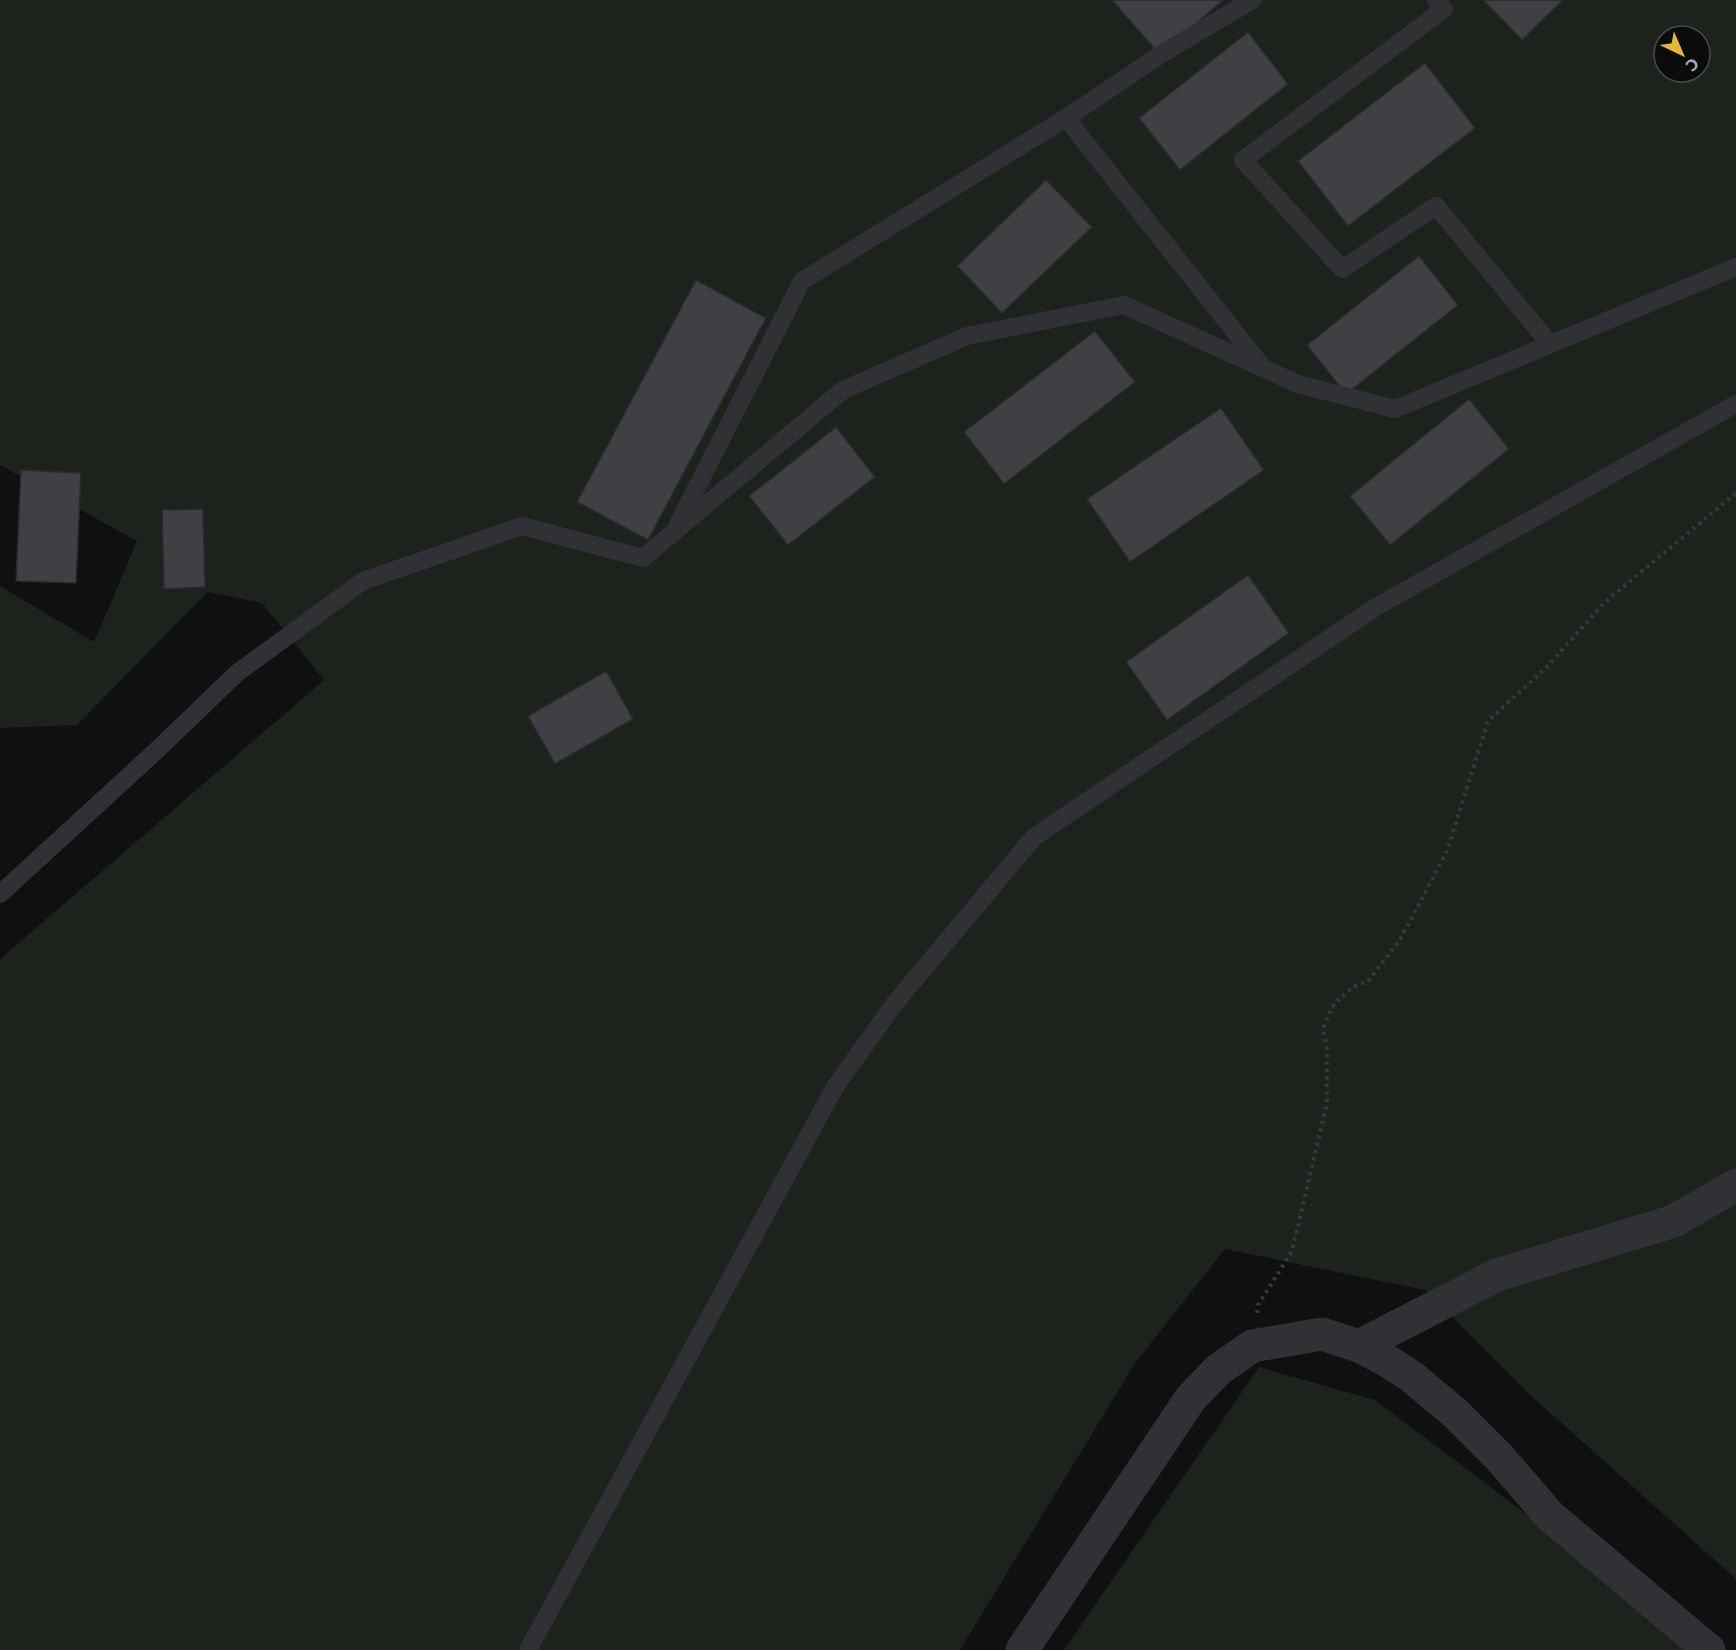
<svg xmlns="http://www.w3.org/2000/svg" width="1736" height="1650" viewBox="0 0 1736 1650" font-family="Commissioner,sans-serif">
<rect width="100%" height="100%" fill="#100f11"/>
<g fill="#1c231d" fill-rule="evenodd">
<path d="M0,0H1736V1579L1529,1394L1425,1290L1225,1249L1136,1362L960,1650H0V959L324,680L262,603L208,592L77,725L0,728V586L94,642L137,541L0,465ZM1664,36H1700V72H1664Z"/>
<path d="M1259,1367L1375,1400L1624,1588L1684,1650H1064Z"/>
</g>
<g fill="#3f3f44" stroke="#2a2a2d" stroke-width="1.5">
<path d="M1112,0H1223L1160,55Z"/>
<path d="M1483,0H1563L1522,40Z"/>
<path d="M1248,32L1288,84L1180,170L1139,118Z"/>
<path d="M1425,63L1475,128L1348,226L1298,161Z"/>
<path d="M1046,180L1092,227L1002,313L957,266Z"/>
<path d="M1419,256L1458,305L1346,394L1307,345Z"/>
<path d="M696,280L766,318L648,540L577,502Z"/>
<path d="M1095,331L1135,382L1004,484L964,432Z"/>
<path d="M1469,399L1509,449L1390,545L1350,496Z"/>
<path d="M1221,408L1264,470L1130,562L1087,499Z"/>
<path d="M836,427L875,477L788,545L749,496Z"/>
<path d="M21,470L81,473L76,583L16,581Z"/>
<path d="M203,509L205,587L164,589L162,510Z"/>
<path d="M1248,575L1289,633L1167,720L1126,662Z"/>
<path d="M606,671L633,719L555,764L528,716Z"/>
</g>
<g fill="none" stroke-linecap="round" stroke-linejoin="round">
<path stroke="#37383c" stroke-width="4" stroke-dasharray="3 4.5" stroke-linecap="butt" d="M1257,1313L1258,1305L1292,1251L1327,1103V1049L1323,1028L1334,1004L1353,987L1368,981L1400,940L1447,851L1488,721L1546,668L1605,602L1736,493"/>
<g stroke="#313135" stroke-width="18">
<path d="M1252,0L1160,55L1066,118L1261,365"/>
<path d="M1436,0L1444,9L1243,160L1342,269L1436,206L1550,344"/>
<path d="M678,524L802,281L1066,118"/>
<path d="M0,894L156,751L237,673L363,581L522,526L643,558L843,390L967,336L1124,305L1298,384L1395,409L1736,267"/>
<path d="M528,1650L835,1087L895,1003L1034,837L1376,607L1736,404"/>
</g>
<g stroke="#313135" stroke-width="33">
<path d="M1359,1346L1497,1275L1674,1221L1736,1185"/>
<path d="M1022,1650L1191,1398L1218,1370L1252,1346L1322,1334L1359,1346L1386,1360L1412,1377L1454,1412L1500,1458L1550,1516L1709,1650"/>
</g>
</g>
<g transform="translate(1682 54) rotate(136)"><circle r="28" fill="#0b0b0c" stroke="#47494e" stroke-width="1.5"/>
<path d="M0-4.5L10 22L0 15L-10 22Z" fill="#e7b632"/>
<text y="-9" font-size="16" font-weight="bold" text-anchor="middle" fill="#a1a5b1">С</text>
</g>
</svg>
